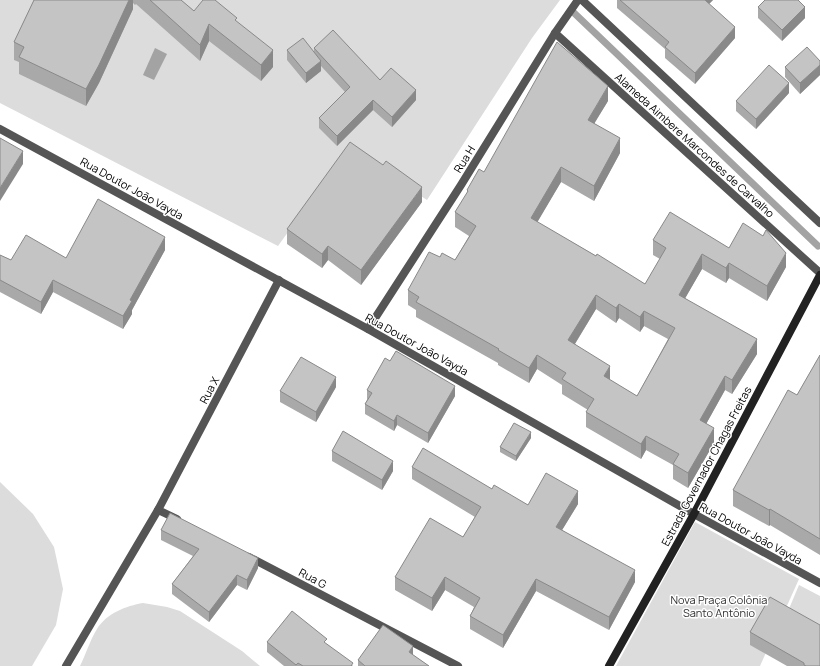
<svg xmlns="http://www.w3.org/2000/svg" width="820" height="666" viewBox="0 0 820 666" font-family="Manrope,sans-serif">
<rect width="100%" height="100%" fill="#fff"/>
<g fill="#dcdcdc">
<path d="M0,0H560L532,38L427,200L348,149L278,246L0,103Z"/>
<path d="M0,482L33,514L54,547L63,589L56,625L32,666H0Z"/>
<path d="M695,522L799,579L760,666H616Z"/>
<path d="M799,585L820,596V637L786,616Z"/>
<path d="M143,603L167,607L180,611L242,651L260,666H80C86,654 90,640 97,629C107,613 126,606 143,603Z"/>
</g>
<path fill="#a3a3a3" d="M155,48L167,54L154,80L143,75Z"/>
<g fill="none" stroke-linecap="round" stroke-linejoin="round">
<path stroke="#a3a3a3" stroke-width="7" d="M571,10L818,246"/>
<g stroke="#555" stroke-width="8">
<path d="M582,0L820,223"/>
<path d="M555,33L820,273"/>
<path d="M0,129L368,329L694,514L820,583"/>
<path d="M368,329L461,185L555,33L578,0"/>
<path d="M158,510L177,519"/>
<path d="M249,557L458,666"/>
<path d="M66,666L158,510L279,280"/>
</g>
<path stroke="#222" stroke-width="8" d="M609,666L694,514L820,275"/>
</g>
<g fill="#a9a9a9" fill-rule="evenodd">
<path d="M34,0H181L194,11L237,22L273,67L261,81L209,41L200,61L136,4L135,5L133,3V9L99,83L86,106L19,74V62L14,60V42Z"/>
<path d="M617,0H713L709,4L735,38L695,84L665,58V49L617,8Z"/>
<path d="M758,7L805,18L782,41L758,18Z"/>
<path d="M314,48L380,80L416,100L392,127L373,110L337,146L319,128V118L345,92L321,66V71L306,83L287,60V50L314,51Z"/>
<path d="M820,61V75L800,94L785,77V67Z"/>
<path d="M789,93L756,129L736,111V101Z"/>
<path d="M608,101L594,123L620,153L594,201L561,182L537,222L645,284L660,259L653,255V240L729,248L786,267L767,301L729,278L726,283L702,269L685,298L757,354L732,394L725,390L706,424L714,443L688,488L673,479V465L646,450L641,459L586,427V412L588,410L562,394V385L537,369L529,383L498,365V363L416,317V310L408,305V290L440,257L455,260L469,236L455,227V212L467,194V190L484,172ZM596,309L616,323L619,318L640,332L644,326L668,339L637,396L610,380L575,344Z"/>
<path d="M422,202L361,285L328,260L322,268L287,244V229Z"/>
<path d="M165,250L132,310V314L123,329L53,292L41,314L0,292V255L11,260L66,258Z"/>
<path d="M820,339V555L770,525L769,526L733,506V490L797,395L820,356Z"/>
<path d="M336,387L316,422L280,402V391Z"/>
<path d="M367,390L455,396L428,443L397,425L394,431L365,414V404L367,400Z"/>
<path d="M531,438L516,461L500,452V447Z"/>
<path d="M332,451L393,471L382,490L332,461Z"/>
<path d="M412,467L492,489L528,505L578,504L562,530L635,582L609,630L536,591L503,648L470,629V616L474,607L445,590L432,611L395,590V577L463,537L475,517L412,479Z"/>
<path d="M161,530L258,568L247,590L237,585L209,622L172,594V584L193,556L161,540Z"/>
<path d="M750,632L820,666H787L750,645Z"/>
<path d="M267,642L327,644L353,666H284L267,652Z"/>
<path d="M413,655L429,666H358V660Z"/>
</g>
<g fill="#898989">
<path d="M129,0H133V9L99,83L86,106V89Z"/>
<path d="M703,0H713L703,10Z"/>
<path d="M805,7V18L782,41V30Z"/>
<path d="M209,24V41L200,61V45Z"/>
<path d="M735,27V38L695,84V73Z"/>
<path d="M273,50V67L261,81V65Z"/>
<path d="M321,61V71L306,83V73Z"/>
<path d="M820,65V75L800,94V83Z"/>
<path d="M789,83V93L756,129V119Z"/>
<path d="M608,86V101L588,134V120Z"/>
<path d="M416,90V100L392,127V117Z"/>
<path d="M373,100V110L337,146V136Z"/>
<path d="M620,138V153L594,201V186Z"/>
<path d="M23,151V164L0,201V188Z"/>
<path d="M561,167V182L531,233V218Z"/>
<path d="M422,187V202L361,285V270Z"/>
<path d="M165,237V250L132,310V314L123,329V316L130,300Z"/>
<path d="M328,246V260L322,268V254Z"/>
<path d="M786,253V267L767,301V286Z"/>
<path d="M702,254V269L679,309V295Z"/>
<path d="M729,263V278L726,283V268Z"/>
<path d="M53,280V292L41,314V302Z"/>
<path d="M596,295V309L568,355V340Z"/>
<path d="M619,304V318L616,323V308Z"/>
<path d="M644,311V326L640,332V317Z"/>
<path d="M757,339V354L732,394V380Z"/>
<path d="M537,355V369L529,383V368Z"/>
<path d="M610,366V381L604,376Z"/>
<path d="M725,376V390L700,435V420Z"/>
<path d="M336,377V387L316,422V412Z"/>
<path d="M455,386V396L428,443V433Z"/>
<path d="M397,415V425L394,431V421Z"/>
<path d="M714,428V443L688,488V473Z"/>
<path d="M531,432V438L516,461V456Z"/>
<path d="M646,436V450L641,459V444Z"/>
<path d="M393,461V471L382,490V480Z"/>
<path d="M578,491V504L556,540V527Z"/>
<path d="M770,509V525L769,526V510Z"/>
<path d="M258,558V568L247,590V580Z"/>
<path d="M635,570V582L609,630V617Z"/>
<path d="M237,575V585L209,622V612Z"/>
<path d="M445,577V590L432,611V598Z"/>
<path d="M536,579V591L503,648V635Z"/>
<path d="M413,646V657L409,652Z"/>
</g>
<g fill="#c4c4c4" stroke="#898989" fill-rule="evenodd">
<path d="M34,0H129L99,65L86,89L19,57L24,47L14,42Z"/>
<path d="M150,0H181L194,11L203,0H215L237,18L235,20L273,50L261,65L209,24L200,45Z"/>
<path d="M620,0H705L735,27L695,73L665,47L669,42Z"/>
<path d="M765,0H798L805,7L782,30L758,7Z"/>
<path d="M333,30L380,80L391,68L416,90L392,117L373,100L337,136L319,118L350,87L314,48Z"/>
<path d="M303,38L321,61L306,73L287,50Z"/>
<path d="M557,42L608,86L588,120L620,138L594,186L561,167L531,218L596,256L597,254L645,284L666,248L653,240L670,212L729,248L743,223L763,236L766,230L786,253L767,286L729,263L726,268L702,254L679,295L757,339L732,380L725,376L700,420L714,428L688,473L673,464L679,454L646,436L641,444L586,412L594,399L562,379L566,373L537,355L529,368L498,350L499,349L416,302L419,297L408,290L429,252L440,257L442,253L455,260L476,226L455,212L468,191L467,190L479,169L484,172ZM596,295L616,308L619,304L640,317L644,311L675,328L637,396L604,376L610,366L568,340Z"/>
<path d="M807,47L820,61V65L800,83L785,67Z"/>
<path d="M769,65L789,83L756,119L736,101Z"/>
<path d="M0,138L23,151L0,188Z"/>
<path d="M350,142L383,165L386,161L422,187L361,270L328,246L322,254L287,229Z"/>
<path d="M98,199L165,237L130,300L132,301L123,316L53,280L41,302L0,280V255L11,260L26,235L66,258Z"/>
<path d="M396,351L455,386L428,433L397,415L394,421L365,404L372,393L367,390L385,358L390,361Z"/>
<path d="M820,355V539L770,509L769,510L733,490L788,390L797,395Z"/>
<path d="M301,357L336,377L316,412L280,391Z"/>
<path d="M514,423L531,432L516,456L500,447Z"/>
<path d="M343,431L393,461L382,480L332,451Z"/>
<path d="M423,448L492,489L494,485L528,505L546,473L578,491L556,527L635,570L609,617L536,579L503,635L470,616L480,598L445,577L432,598L395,577L430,518L463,537L481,507L412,467Z"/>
<path d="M170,513L258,558L247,580L237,575L209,612L172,584L199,549L161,530Z"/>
<path d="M770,597L820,625V666H806L804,665V663L750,632Z"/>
<path d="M292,611L327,639L324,642L353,663L351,666H303L298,663L296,665L267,642Z"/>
<path d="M383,625L413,646L409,652L429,666H365L358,660Z"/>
</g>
<g text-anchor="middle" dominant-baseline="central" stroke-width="3" stroke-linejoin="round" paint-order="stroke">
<g font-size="11" fill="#000" stroke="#fff">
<text transform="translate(695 145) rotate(42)">Alameda Aimbere Marcondes de Carvalho</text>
<text transform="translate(464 159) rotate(-58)">Rua H</text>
<text transform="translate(132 188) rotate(29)">Rua Doutor João Vayda</text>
<text transform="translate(417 344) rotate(29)">Rua Doutor João Vayda</text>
<text transform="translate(209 390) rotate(-62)">Rua X</text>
<text transform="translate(706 466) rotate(-62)">Estrada Governador Chagas Freitas</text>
<text transform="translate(751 533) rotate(29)">Rua Doutor João Vayda</text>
<text transform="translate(313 578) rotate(28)">Rua G</text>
</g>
<g font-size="11" fill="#333" stroke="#fff">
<text x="719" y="599">Nova Praça Colônia<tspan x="719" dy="13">Santo Antônio</tspan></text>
</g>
</g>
</svg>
